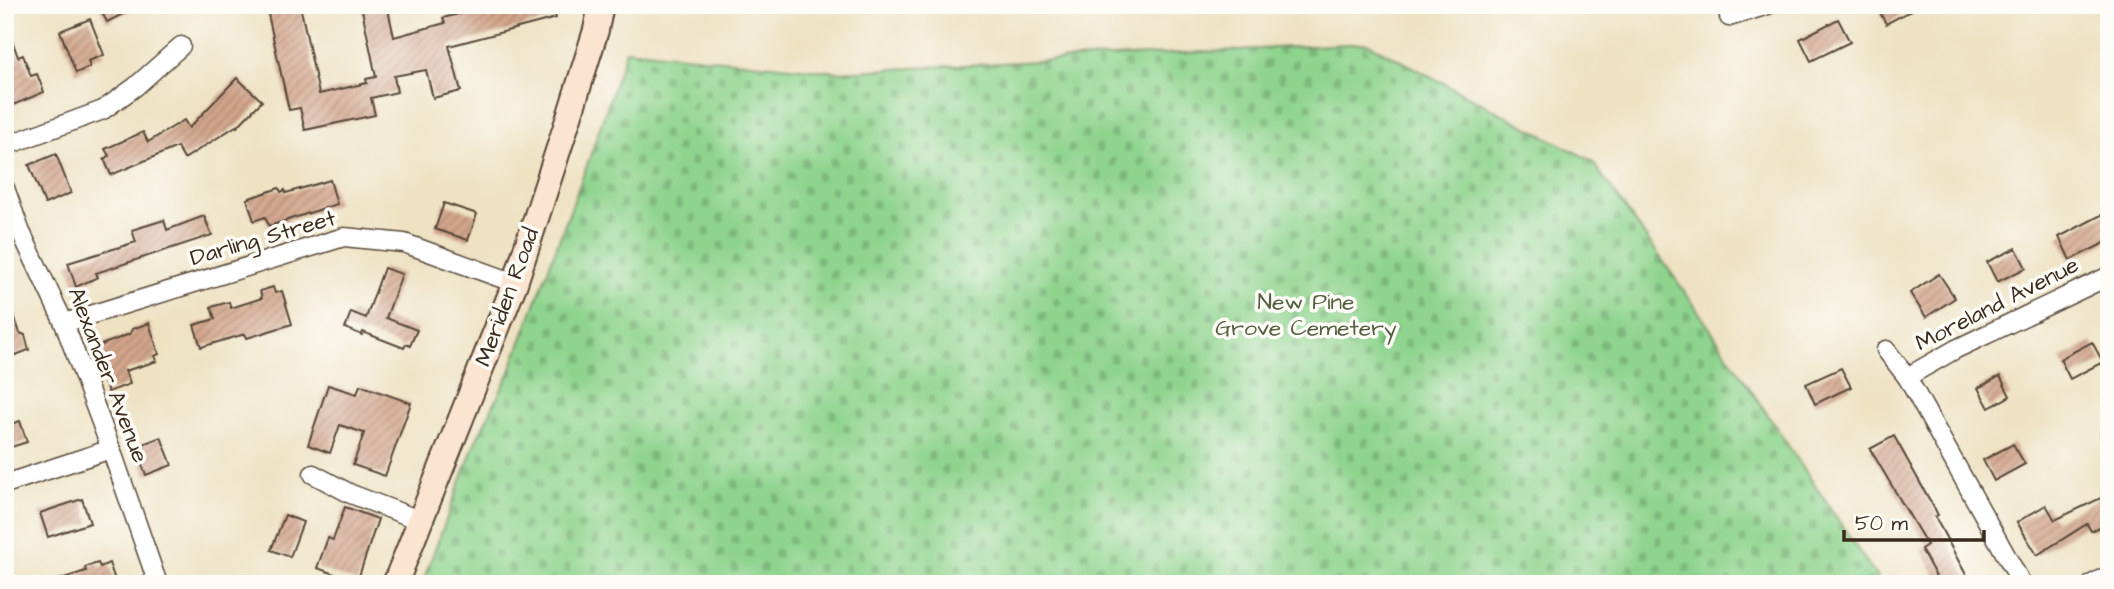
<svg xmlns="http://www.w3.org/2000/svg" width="2114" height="589" viewBox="0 0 2114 589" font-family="'Architects Daughter',sans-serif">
<defs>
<pattern id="cemetery-stones" width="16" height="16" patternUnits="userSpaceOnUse" patternTransform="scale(1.75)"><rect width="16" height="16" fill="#8fd48e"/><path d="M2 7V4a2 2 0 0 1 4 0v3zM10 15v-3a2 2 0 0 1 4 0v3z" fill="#7cb67a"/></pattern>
<pattern id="building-hatch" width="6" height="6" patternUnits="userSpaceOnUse" patternTransform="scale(1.75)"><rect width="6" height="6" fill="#d3a68c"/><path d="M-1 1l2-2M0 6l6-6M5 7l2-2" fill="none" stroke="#ac8772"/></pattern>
</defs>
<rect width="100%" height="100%" fill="#fdfcf7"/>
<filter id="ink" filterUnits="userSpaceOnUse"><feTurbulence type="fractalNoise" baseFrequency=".0143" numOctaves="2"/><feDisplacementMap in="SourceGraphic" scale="14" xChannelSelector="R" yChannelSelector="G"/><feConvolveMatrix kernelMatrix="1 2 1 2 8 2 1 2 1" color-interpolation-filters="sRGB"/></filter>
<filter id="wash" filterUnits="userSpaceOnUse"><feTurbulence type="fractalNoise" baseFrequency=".00686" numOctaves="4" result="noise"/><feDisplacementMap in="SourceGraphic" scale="28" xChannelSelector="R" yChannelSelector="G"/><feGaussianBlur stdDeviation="1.57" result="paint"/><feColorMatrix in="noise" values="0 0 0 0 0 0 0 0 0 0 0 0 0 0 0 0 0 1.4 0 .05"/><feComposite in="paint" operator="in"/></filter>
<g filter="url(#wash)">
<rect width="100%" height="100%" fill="#eee2c3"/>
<path fill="url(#cemetery-stones)" stroke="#657f56" stroke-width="2" d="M1367,43L1592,161L1696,308L1881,584H422L475,443L509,374L589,160L626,50L839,72Z"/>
<g id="blocks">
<g fill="url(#building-hatch)">
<path d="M98,5H141L107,22Z"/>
<path d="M266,5H300L319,94L367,83L366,79L376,77L361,5H387L394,37L445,23L443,18L493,5H552L556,18L449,46L461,91L433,98L426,70L394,76L397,92L371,98L375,115L305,130L300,108L289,110Z"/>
<path d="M1876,5H1921L1886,24Z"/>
<path d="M90,19L104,55L88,61L90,67L76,73L60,31Z"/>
<path d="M1838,19L1850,42L1811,61L1800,39Z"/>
<path d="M5,29H8L18,57L23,55L31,76L37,74L44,92L13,105L5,87Z"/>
<path d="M237,78L262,101L237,127L236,126L184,159L177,147L111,175L104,159L109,156L105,149L143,132L148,142L184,120L189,128Z"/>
<path d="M56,154L71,193L45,204L29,165Z"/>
<path d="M330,180L337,204L269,226L265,217L254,221L247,199L279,188L281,192L285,190L286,193Z"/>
<path d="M444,203L477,214L468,240L435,229Z"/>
<path d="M2109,211V241L2070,260L2059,237Z"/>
<path d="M204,216L212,235L96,273L98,277L76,287L68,263L136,242L132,230L164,220L167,230Z"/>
<path d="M2016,248L2026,268L1997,282L1987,262Z"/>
<path d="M384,268L402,274L386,318L417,330L410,346L406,344L404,348L363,332L362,335L345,328L351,312L366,318Z"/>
<path d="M1939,274L1955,298L1926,317L1910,293Z"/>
<path d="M273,287L275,293L282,291L292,324L247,338L245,334L201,347L194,325L215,319L211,307L229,302L231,308L262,298L260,291Z"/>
<path d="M5,298H8L20,333L25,335L29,350L5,359Z"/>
<path d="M149,323L159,354L155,356L157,361L125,371L130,384L108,392L93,348L130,334L132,329Z"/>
<path d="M2092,342L2103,362L2070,379L2060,359Z"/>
<path d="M1841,368L1851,387L1815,404L1806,384Z"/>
<path d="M2000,376L2010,396L1989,408L1978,388Z"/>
<path d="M328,385L357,394L360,385L411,403L385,476L353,465L364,433L340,425L330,453L308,445Z"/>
<path d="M20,421L27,442L5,449V426Z"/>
<path d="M1894,436L1938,515L1935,517L1971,584H1940L1921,549L1927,545L1870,449Z"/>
<path d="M161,437L172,465L146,475L135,447Z"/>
<path d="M2013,444L2025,464L1994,481L1983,460Z"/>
<path d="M2109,494V522L2091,531L2087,524L2037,555L2017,522L2046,505L2055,520Z"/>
<path d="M82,499L90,523L48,537L40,513Z"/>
<path d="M345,507L378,519L357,582L317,568L328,538L333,540Z"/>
<path d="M285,515L303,522L290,557L271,550Z"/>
<path d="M98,563L100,567L109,563L115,580L104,584H56L55,581L86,571L85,567Z"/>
</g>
</g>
</g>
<g filter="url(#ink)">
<use href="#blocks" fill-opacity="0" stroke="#564637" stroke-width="2"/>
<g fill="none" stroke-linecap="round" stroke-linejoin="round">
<g stroke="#564637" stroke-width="21">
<g id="minor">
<path d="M1729,17L1768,5"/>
<path d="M5,146L103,110L135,87L181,46"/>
<path d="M5,188L20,230L64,323L111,449L158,584"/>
<path d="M64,323L344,237L404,243L515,283"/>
<path d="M1886,350L1907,377L2022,584"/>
<path d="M1907,377L1956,349L2109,276"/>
<path d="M313,474L351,494L419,520"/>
<path d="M5,484L111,449"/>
<path d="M2092,584L2109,575"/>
</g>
</g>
<g stroke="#564637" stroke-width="28">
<path id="secondary" d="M395,584L515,283L569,117L596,30L601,5"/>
</g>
<use href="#minor" stroke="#fff" stroke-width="18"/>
<use href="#secondary" stroke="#fce5d0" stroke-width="24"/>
</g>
</g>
<g text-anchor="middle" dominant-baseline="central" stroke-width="7" stroke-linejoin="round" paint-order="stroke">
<g font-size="23" fill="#3b2a1e" stroke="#fdfcf7">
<text transform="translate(263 238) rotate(-16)">Darling Street</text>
<text transform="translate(507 297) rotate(-70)">Meriden Road</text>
<text transform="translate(1997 304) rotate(-27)">Moreland Avenue</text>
<text transform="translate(108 375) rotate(69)">Alexander Avenue</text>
</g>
<g font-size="23" fill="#545d40" stroke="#fdfcf7">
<text x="1306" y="302">New Pine<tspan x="1306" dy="26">Grove Cemetery</tspan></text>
</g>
</g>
<rect width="2114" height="589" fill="none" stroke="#fdfcf7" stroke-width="28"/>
<path d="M1844 530v10h140v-10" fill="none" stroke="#3b2a1e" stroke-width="3.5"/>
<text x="1855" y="530" font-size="21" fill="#3b2a1e" stroke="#fdfcf7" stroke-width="5" paint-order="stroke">50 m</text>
</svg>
